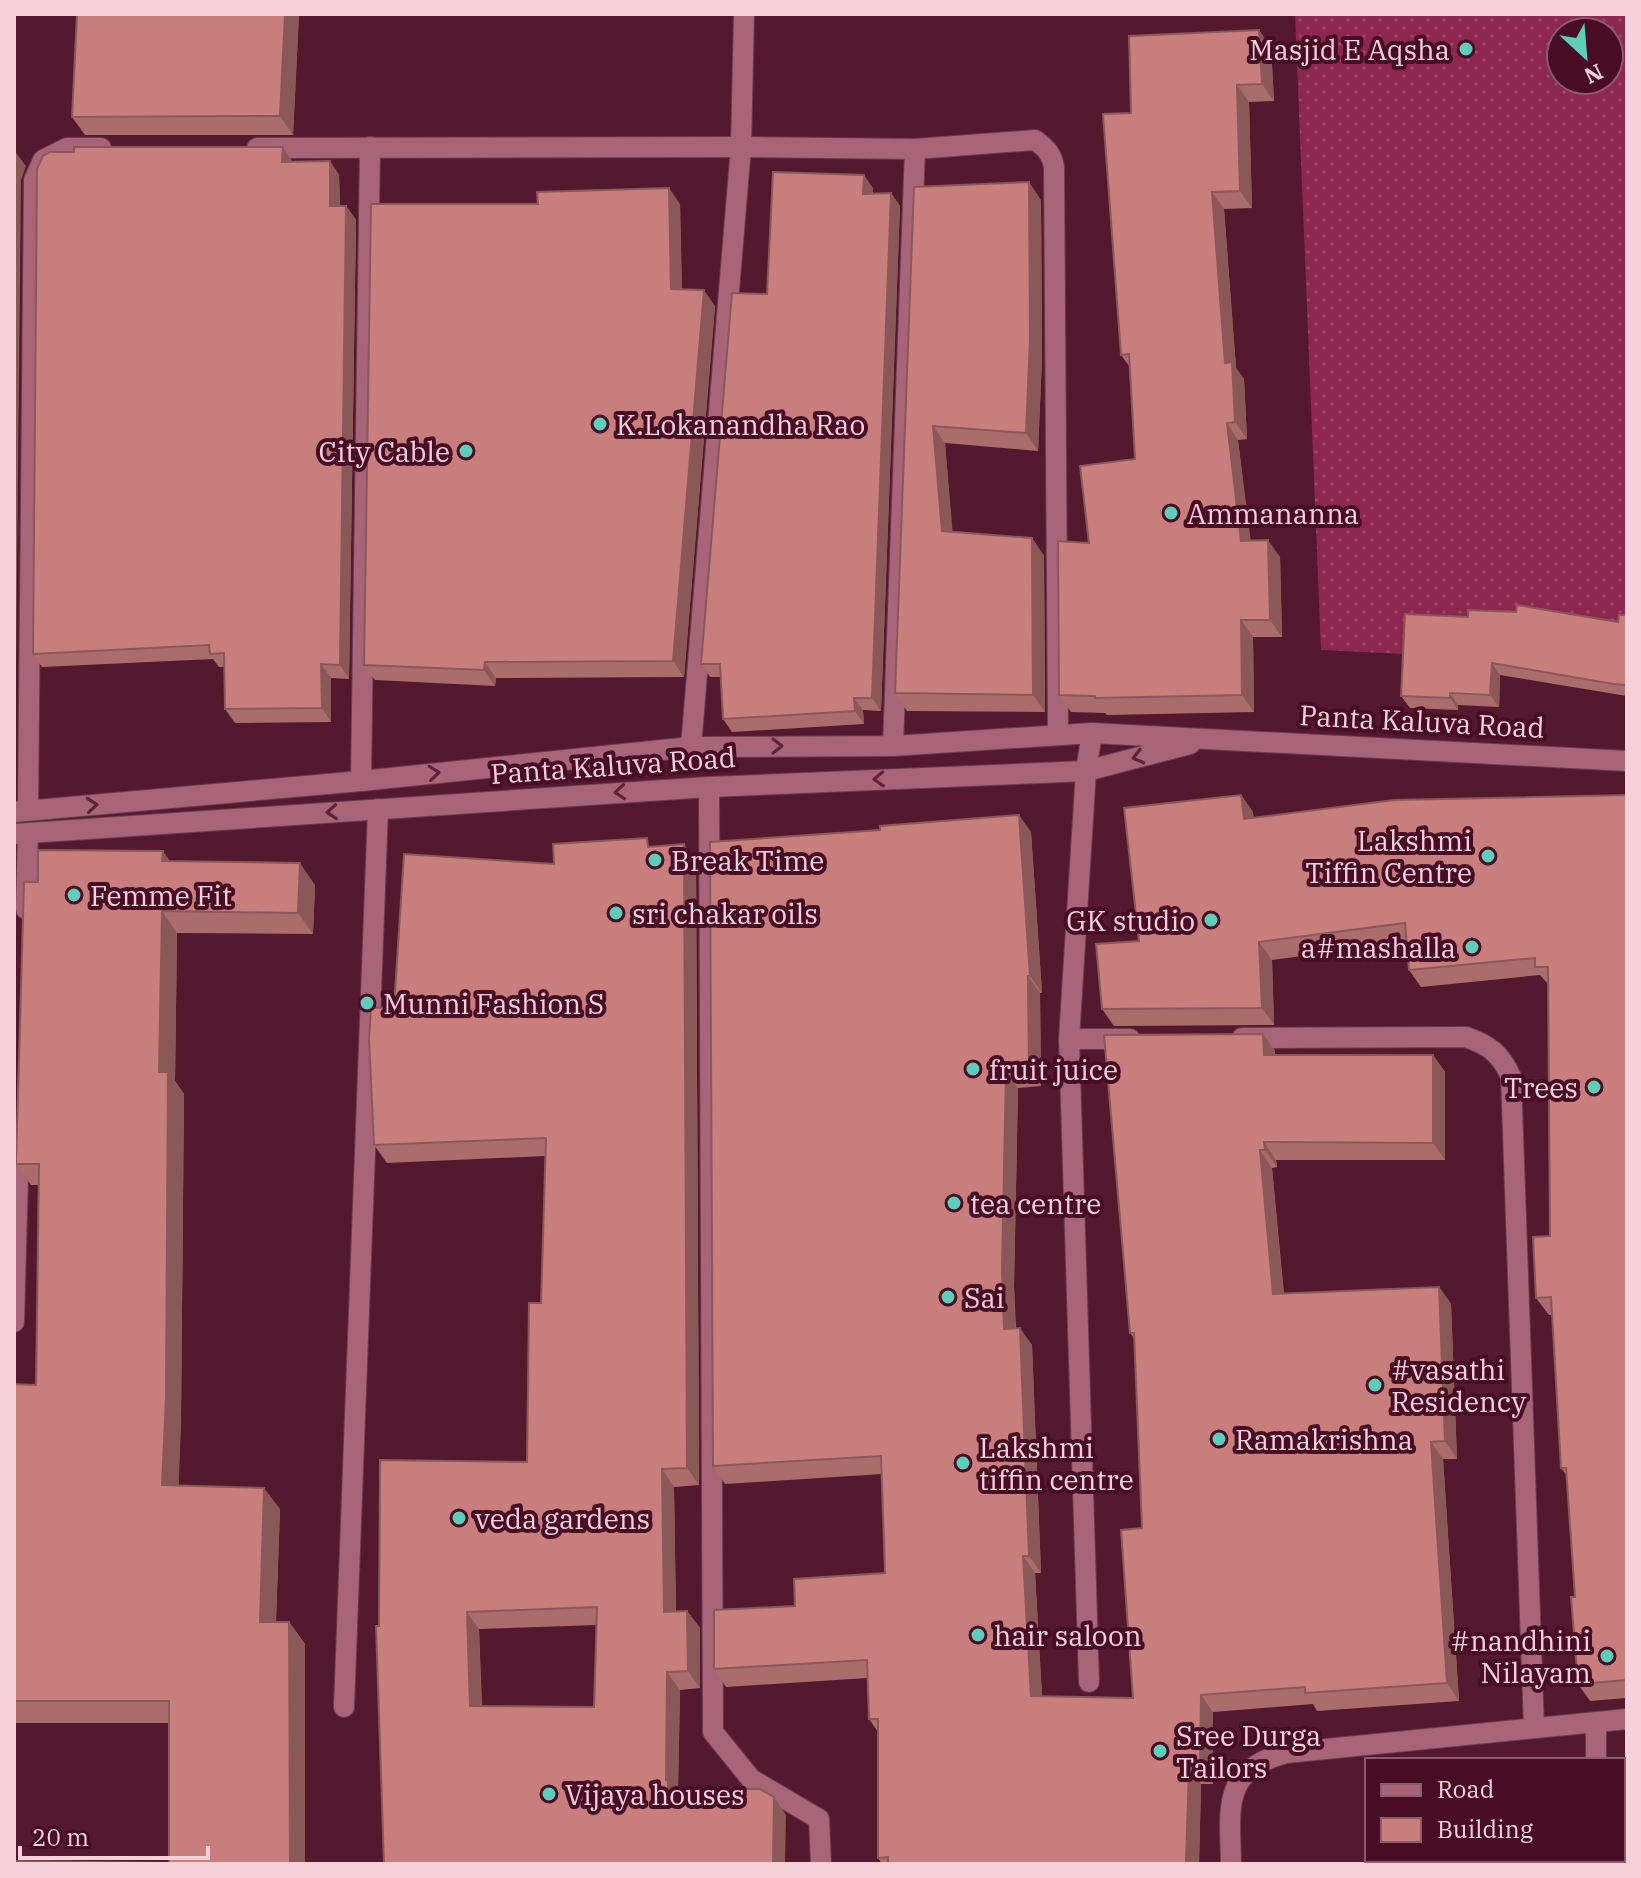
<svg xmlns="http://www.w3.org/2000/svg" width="1641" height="1878" viewBox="0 0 1641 1878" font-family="'IBM Plex Serif',serif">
<defs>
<pattern id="grass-dots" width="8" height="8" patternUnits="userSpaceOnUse" patternTransform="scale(2)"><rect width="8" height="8" fill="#8d2750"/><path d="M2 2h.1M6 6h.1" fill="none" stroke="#9e4569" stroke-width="1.8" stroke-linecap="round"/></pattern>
</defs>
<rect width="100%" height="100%" fill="#54192f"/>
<path fill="url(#grass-dots)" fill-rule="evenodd" d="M1295,14H1627V665L1321,650ZM1561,32H1609V80H1561Z"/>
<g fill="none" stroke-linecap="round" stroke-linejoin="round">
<g stroke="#6c3a4e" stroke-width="22">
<g id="street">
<path d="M257,148L741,147L915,149L1035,140C1046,148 1052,154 1054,167L1058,734"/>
<path d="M893,746L915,149"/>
<path d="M691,747L741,147L744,14"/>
<path d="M361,781L370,147"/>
<path d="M709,787L713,1732L751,1779L819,1819L821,1864"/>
<path d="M28,811L34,180L43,160L67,148H101"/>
<path d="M26,909L28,833"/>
<path d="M1242,1038L1466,1037C1489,1045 1501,1054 1511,1077L1534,1728"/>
<path d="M1069,1039H1130"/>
<path d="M14,1322L19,1141"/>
<path d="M1089,1682L1069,1039L1086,771L1092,733"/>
<path d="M344,1707L378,809"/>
<path d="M1596,1722V1760"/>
<path d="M1597,1860L1598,1864"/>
<path d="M1231,1864C1230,1808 1221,1770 1286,1753L1627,1719"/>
</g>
</g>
<g stroke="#6c3a4e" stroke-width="22">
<g id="secondary">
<path d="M14,812L361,781L691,747L893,746L1092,733L1627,761"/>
<path d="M14,834L709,787L1086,771L1190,744"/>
</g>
</g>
<use href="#street" stroke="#a86579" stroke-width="20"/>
<use href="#secondary" stroke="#a86579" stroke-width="20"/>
</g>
<g fill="#ab6c6c" fill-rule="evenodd">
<path d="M299,14L293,135H85L72,117Z"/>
<path d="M1271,47L1274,101L1249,102L1252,208L1224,209L1236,368L1244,379L1247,439L1238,440L1250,541L1280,557L1282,637H1253L1254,712L1107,715L1105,713L1071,712L1059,695L1089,543L1135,459L1129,366L1121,355L1131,113Z"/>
<path d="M283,147L292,162L330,161L339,175L340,206H346L356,220L349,679L331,678V722L235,723L225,709V667H219L213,659L42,667L33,654Z"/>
<path d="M914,187L1041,200L1042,358L1038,451L945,443L952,532L1032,538L1044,556L1045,712L907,711L895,693Z"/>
<path d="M873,188V194L891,193L900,206L881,711L863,710L864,724L732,732L723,719L721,677H710L701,664Z"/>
<path d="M680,204L682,290L715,306L684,677L496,678L495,686L375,680L364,665Z"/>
<path d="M1405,614L1618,622L1627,615V696L1500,675L1499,707L1458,705V710L1410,708L1401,696Z"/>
<path d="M1241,795L1253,812V818L1627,795V1698L1590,1701L1578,1684L1575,1597L1567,1476L1561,1468L1552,1315H1549L1536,1298L1550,1236L1548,984L1540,975L1421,987L1409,970L1407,942L1272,960L1274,1025L1114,1026L1102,1009L1139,941Z"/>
<path d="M1031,832L1042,993H1040L1041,1086L1018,1088L1014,1286L1016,1328L1032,1345L1041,1573H1035L1042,1696L1133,1698L1142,1528L1134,1338L1130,1333L1263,1034L1275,1051V1055H1433L1445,1072V1160H1276L1277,1167L1272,1168L1284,1294L1439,1287L1451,1304L1457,1459H1443L1459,1701L1317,1711L1313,1704L1213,1712V1784H1201L1199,1864H882L878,1858V1732L869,1719L867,1678L726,1687L714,1669L795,1606L885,1573L882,1474L725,1484L713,1466Z"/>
<path d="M684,844L696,862L699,1485L674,1487L676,1611H687L700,1628V1688L680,1690L678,1788L786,1815L384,1864L379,1626L527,1462L541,1303L545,1156L387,1163L374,1145L394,1007L554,864L654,847ZM597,1625L594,1707L482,1706L479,1629Z"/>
<path d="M170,861L315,885L313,934L177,933L175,1081L184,1094L181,1420L178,1485L280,1509L276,1622H289L305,1644L169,1863V1723H14V1384L36,1385L39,1185H31L16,1164Z"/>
</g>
<g fill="#8b5858">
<path d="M285,14H299L293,135L280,116Z"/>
<path d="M1259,30L1271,47L1274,101L1262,84Z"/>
<path d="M1237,85L1249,102L1252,208L1240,191Z"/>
<path d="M283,147L292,161L291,175L282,162Z"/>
<path d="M14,150L26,166L21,180L16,668L14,665Z"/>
<path d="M330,161L339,175L340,220L330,206Z"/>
<path d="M864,175L873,188L872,207L863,194Z"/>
<path d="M1029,182L1041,200L1042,358L1038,451L1026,433Z"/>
<path d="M669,188L680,204L682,305L671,289Z"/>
<path d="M1212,192L1224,209L1236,368L1244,379L1247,439L1235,422L1225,363Z"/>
<path d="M891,193L900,206L881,711L872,698Z"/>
<path d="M346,206L356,220L349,679L340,665Z"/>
<path d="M704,290L715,306L684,677L673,661Z"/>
<path d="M1227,423L1238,440L1253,558L1241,541Z"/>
<path d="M933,426L945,443L954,548L942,531Z"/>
<path d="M1032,538L1044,556L1045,712L1033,695Z"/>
<path d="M1268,540L1280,557L1282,637L1270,620Z"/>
<path d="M1241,620L1253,637L1254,712L1242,695Z"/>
<path d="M485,662L496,678L495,686L484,670Z"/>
<path d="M1492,663L1500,675L1499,707L1490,695Z"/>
<path d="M321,664L331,678V722L322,708Z"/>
<path d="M1450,693L1458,705V710L1450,698Z"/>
<path d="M854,698L863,710L864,724L855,711Z"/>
<path d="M1241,795L1253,812L1256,836L1244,819Z"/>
<path d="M1019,815L1031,832L1042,993L1030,976Z"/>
<path d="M684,844L696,862L699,1485L687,1468Z"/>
<path d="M163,851L178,873L162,861Z"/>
<path d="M300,863L315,885L313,934L298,913Z"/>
<path d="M162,911L177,933L175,1081L184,1094L181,1420L178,1506L162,1485L159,1072Z"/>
<path d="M1259,942L1272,960L1274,1025L1262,1008Z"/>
<path d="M1028,976L1040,993L1041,1086L1029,1069Z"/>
<path d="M1263,1034L1275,1051L1276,1072L1264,1055Z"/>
<path d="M1433,1055L1445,1072V1160L1433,1143Z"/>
<path d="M1006,1071L1018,1088L1014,1286L1016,1346L1004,1329L1002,1269Z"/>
<path d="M1264,1142L1276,1160L1277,1167L1265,1150Z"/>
<path d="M1260,1150L1272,1168L1285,1312L1273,1294Z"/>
<path d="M1439,1287L1451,1304L1457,1459L1445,1441Z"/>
<path d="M1020,1328L1032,1345L1041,1573L1029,1556Z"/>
<path d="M1431,1442L1443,1459L1459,1701L1447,1683Z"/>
<path d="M662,1469L674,1487L676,1629L664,1612Z"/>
<path d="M264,1488L280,1509L275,1644L260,1622Z"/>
<path d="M1023,1556L1035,1573L1043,1713L1031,1696Z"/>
<path d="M687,1611L700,1628V1688L688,1671Z"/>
<path d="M467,1612L479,1629L482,1723L470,1706Z"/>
<path d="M289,1622L305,1644V1864H290Z"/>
<path d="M667,1672L680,1690L678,1794L668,1788L666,1780Z"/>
<path d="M1201,1695L1213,1712V1784L1200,1766Z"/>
<path d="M1189,1766L1201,1784L1199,1864H1186Z"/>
<path d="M774,1797L786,1815L785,1864H773Z"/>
<rect x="1542" y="1860" width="11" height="4"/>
</g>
<g fill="#c77e7d" stroke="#8b5858" stroke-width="2" fill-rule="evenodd">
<path d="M77,14H285L280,116L72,117Z"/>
<path d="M1259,30L1262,84L1237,85L1240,191L1212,192L1225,363L1232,362L1235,422L1227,423L1241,541L1268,540L1270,620H1241L1242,695L1095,698V696L1059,695L1058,541L1089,543L1080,466L1135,459L1129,354L1121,355L1103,114L1131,113L1129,36Z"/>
<path d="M74,147H283L282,162L330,161V206H346L340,665L321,664L322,708L225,709L224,653L210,654L209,645L33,654L37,169L43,156L50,152H74Z"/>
<path d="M773,172L864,175L863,194L891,193L872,698H854L855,711L723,719L720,664H701L732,293L767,294Z"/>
<path d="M1029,182L1030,340L1026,433L933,426L942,531L1032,538L1033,695L895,693L914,187Z"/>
<path d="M669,188L671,289L704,290L673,661L485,662L484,670L364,665L371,204H538L537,192Z"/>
<path d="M1517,605L1618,622L1619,615H1627V685L1613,684L1492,663L1490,695L1450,693V698L1401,696L1405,614L1468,617V610L1516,612Z"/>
<path d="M1241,795L1244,819L1394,800L1627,795V1680L1578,1684L1571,1597H1575L1566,1468H1561L1551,1297L1536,1298L1533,1237L1550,1236L1548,967H1535V958L1409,970L1405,923L1259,942L1262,1008L1102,1009L1096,944L1139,941L1124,808Z"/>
<path d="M1019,815L1030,976H1028L1029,1069L1006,1071L1002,1269L1004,1329L1020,1328L1029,1556H1023L1031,1696L1133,1698L1121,1530L1142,1528L1134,1333H1130L1104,1035L1263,1034L1264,1055H1433V1143L1264,1142L1265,1150H1260L1273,1294L1439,1287L1445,1441L1431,1442L1447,1683L1305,1693V1687L1201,1695L1200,1766H1189L1186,1864H888V1857L878,1858V1719H869L867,1660L714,1669V1610L795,1606L794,1579L885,1573L881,1456L713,1466L710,842L880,830V826Z"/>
<path d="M647,838L648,847L684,844L687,1468L662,1469L664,1612L687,1611L688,1671L667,1672L666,1780H668V1788L760,1789L774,1797L773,1864H384L376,1626H379L380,1460L527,1462L529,1303H541L546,1138L374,1145L369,1039L371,1008L394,1007L404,854L554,864L553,844ZM597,1607L594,1707L470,1706L467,1612Z"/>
<path d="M38,850L163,851L162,861L300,863L298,913L162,911L159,1072H168L166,1398L162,1485L264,1488L260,1622H289L290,1864H14V1861L169,1863V1701H14V1384L36,1385L39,1164H16L24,882H38Z"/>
<rect x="1400" y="1860" width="142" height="4"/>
</g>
<defs><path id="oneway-chevron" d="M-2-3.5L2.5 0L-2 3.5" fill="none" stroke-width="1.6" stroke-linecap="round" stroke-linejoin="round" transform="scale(2)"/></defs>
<g stroke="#60233a">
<use href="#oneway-chevron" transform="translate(777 746)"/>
<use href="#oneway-chevron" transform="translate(1138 757) rotate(165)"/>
<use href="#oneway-chevron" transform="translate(434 773) rotate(-6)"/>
<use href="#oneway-chevron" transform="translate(879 779) rotate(178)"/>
<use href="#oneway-chevron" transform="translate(620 792) rotate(176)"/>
<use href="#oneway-chevron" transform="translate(92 805) rotate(-5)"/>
<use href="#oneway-chevron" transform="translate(332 812) rotate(176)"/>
</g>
<g fill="#5cceba" stroke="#480d25" stroke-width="3">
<circle cx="1466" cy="49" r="8"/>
<circle cx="600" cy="424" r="8"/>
<circle cx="466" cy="451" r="8"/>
<circle cx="1171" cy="513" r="8"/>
<circle cx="1488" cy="856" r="8"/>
<circle cx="655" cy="860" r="8"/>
<circle cx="74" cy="895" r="8"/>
<circle cx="616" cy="913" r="8"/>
<circle cx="1211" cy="920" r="8"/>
<circle cx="1472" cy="947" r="8"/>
<circle cx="367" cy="1003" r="8"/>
<circle cx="973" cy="1069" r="8"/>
<circle cx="1594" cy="1087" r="8"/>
<circle cx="954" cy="1203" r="8"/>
<circle cx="948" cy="1297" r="8"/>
<circle cx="1375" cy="1385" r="8"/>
<circle cx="1219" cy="1439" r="8"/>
<circle cx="963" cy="1463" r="8"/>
<circle cx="459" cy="1518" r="8"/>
<circle cx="978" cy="1635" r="8"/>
<circle cx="1607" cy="1656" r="8"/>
<circle cx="1160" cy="1751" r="8"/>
<circle cx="549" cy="1794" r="8"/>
</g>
<g text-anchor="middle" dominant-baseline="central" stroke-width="8" stroke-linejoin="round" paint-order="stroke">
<g font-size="28" fill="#f6d0da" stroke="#480d25" text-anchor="start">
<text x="1450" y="49" text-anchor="end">Masjid E Aqsha</text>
<text x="616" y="424">K.Lokanandha Rao</text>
<text x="450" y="451" text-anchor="end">City Cable</text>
<text x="1187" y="513">Ammananna</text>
<text x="1472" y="840" text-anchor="end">Lakshmi<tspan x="1472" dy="32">Tiffin Centre</tspan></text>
<text x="671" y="860">Break Time</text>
<text x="90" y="895">Femme Fit</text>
<text x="632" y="913">sri chakar oils</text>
<text x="1195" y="920" text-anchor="end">GK studio</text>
<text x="1456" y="947" text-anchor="end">a#mashalla</text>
<text x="383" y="1003">Munni Fashion S</text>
<text x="989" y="1069">fruit juice</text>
<text x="1578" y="1087" text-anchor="end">Trees</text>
<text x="970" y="1203">tea centre</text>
<text x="964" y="1297">Sai</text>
<text x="1391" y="1369">#vasathi<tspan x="1391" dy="32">Residency</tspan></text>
<text x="1235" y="1439">Ramakrishna</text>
<text x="979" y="1447">Lakshmi<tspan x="979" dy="32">tiffin centre</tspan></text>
<text x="475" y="1518">veda gardens</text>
<text x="994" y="1635">hair saloon</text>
<text x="1591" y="1640" text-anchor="end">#nandhini<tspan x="1591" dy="32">Nilayam</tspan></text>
<text x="1176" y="1735">Sree Durga<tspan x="1176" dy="32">Tailors</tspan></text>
<text x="565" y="1794">Vijaya houses</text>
</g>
<g font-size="28" fill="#f6d0da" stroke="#480d25">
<text transform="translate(1422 721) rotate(3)">Panta Kaluva Road</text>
<text transform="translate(613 765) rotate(-4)">Panta Kaluva Road</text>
</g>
</g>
<rect width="1641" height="1878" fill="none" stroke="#f6d0da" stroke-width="32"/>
<rect x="1365" y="1758" width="260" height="104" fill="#480d25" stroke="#8e5b6d" stroke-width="2"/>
<rect x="1381" y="1784" width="40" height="12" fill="#a86579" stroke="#8e5b6d" stroke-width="2"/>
<text x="1437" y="1798" font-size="24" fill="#f6d0da">Road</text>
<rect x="1381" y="1818" width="40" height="24" fill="#c77e7d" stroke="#8e5b6d" stroke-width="2"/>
<text x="1437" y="1838" font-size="24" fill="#f6d0da">Building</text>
<g transform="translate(1585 56) rotate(154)"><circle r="38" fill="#480d25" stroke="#8e5b6d" stroke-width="2"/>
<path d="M0-6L14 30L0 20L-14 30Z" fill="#5cceba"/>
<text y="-12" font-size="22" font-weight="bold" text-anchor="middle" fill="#f6d0da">N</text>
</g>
<path d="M20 1846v12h188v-12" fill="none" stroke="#f6d0da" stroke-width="4"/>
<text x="32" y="1846" font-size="24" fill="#f6d0da" stroke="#480d25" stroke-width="6" paint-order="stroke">20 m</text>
</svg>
